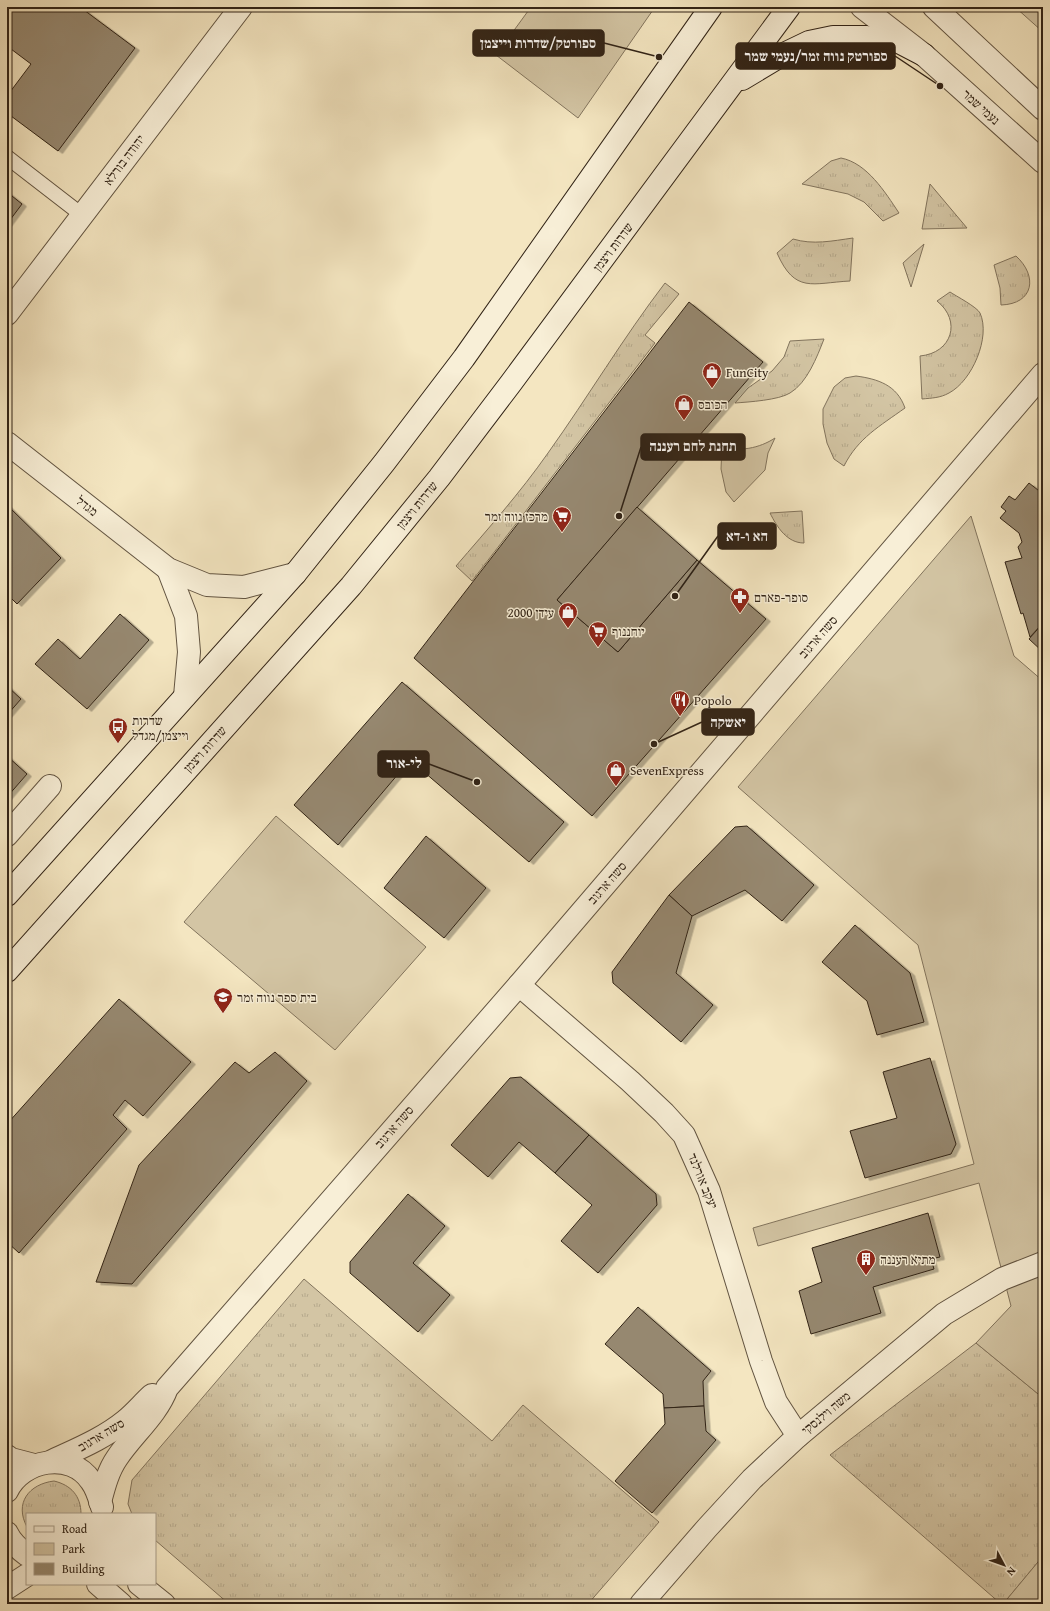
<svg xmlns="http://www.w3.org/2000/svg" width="1050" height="1611" viewBox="0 0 1050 1611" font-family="'Gentium Book Plus','Frank Ruhl Libre',serif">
<defs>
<pattern id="grass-tufts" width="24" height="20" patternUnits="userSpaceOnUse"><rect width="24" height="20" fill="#d3c5a4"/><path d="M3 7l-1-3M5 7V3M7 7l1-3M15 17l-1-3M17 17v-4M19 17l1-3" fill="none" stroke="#b6a98c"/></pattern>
<filter id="shadow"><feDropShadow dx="4.5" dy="2.5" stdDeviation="0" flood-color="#0004"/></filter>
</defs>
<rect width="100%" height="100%" fill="#f4e6c1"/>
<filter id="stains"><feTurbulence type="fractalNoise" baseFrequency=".005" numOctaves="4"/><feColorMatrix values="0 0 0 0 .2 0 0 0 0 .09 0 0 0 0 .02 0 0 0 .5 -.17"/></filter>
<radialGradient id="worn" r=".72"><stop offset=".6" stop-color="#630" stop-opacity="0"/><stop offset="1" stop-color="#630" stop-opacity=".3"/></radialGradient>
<g fill="url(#grass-tufts)" stroke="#82745d">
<path d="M841,158C867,163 885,192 899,213L883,221L864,202L848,194L802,184L831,161Z"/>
<path d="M930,184L967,228L922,229Z"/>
<path d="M853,238L850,281C812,283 795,294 777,253L793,239C813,245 832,241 853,238Z"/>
<path d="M924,244L911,287L903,263Z"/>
<path d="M1016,256C1038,276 1034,304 1001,305L1000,288L994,265Z"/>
<path d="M665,283L679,294L645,335L655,343L472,581L456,566C487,530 520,493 548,453C588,397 623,338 665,283Z"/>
<path d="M950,292C956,296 977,307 980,313C991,337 972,381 949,393C940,398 932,398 922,399L920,356C952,353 962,321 937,301Z"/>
<path d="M824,339C817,357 807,383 790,393C779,400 749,402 735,403L748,388L772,371L784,357L790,341Z"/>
<path d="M856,376C878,379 897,385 905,408C880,426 858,438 844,466L834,459L827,443L823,424V409L834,387L845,378Z"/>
<path d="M802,511L804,543C787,543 777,527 770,513Z"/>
<path d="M304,1279L492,1441L523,1405L659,1522L588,1604H229L155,1540V1514H132L128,1504L132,1480Z"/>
<path d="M976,1343L1043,1398V1556L1003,1604H1001L830,1455Z"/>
<path d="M54,1481C71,1485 81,1496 81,1514H27V1527C14,1503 29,1484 54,1481Z"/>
</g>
<g fill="#d3c5a4" stroke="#82745d">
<path d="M531,7H655L578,118L496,55Z"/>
<path d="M1015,7H1043V32Z"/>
<path d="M775,438L768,453L765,470L734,502L726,492L721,469L722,445C738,453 760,448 775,438Z"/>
<path d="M971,516L1014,656L1043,681V1398L976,1343L1011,1306L979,1183L758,1246L753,1228L974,1164L918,945L738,787Z"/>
<path d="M276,816L426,947L335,1050L184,922Z"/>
<path d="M1043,1556V1604H1003Z"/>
</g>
<g fill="#96886f" stroke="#312316" filter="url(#shadow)">
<path d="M11,7H80L135,48L58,151L7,113V96L31,64L7,46V12Z"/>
<path d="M7,192L22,204L7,224Z"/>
<path d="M689,302L763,362L557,600L618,652L697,560L766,619L592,816L414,658Z"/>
<path d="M1029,483L1043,494V540L1040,544L1043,547V623L1030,637L1023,613L1021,614L1005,562L1022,558L1018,547L1022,542L1019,533L1000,518L1006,511L1001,507L1009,496L1015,500Z"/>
<path d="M7,505L61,558L17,604L7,594Z"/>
<path d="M637,507L697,560L618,652L557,600Z"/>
<path d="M120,614L149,640L87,709L35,664L58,639L80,659Z"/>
<path d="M1043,623V652L1029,639Z"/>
<path d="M402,682L564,822L529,862L410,760L338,845L294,805Z"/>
<path d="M7,686L21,699L7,715Z"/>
<path d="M7,756L27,774L7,797Z"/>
<path d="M747,826L814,885L782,921L745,890L692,916L669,895L735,827Z"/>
<path d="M426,836L486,888L444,938L384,888Z"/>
<path d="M669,895L692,916L676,973L713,1005L681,1042L613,983L612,972Z"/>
<path d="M855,925L910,973L924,1022L877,1035L867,1001L822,962Z"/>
<path d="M119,999L191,1062L143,1116L125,1100L113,1115L127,1129L19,1253L7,1242V1124Z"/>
<path d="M275,1052L307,1081L132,1284L96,1282L139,1165L235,1062L249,1073Z"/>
<path d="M930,1058L956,1144L951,1154L865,1178L850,1131L897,1118L883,1072Z"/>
<path d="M521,1077L589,1135L555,1173L519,1142L488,1177L451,1145L510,1078Z"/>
<path d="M589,1135L656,1194L657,1205L598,1273L561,1241L592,1205L555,1173Z"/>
<path d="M408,1194L445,1226L413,1263L450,1295L418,1332L350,1273V1262Z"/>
<path d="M928,1213L940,1257L931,1259L934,1269L873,1287L881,1313L811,1334L799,1291L822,1282L812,1248Z"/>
<path d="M638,1307L711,1371L703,1381L704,1406L664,1408L663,1394L605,1344Z"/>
<path d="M704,1406L706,1431L716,1440L652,1513L615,1481L665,1424L664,1408Z"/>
</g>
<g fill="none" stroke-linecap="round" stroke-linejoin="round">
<g stroke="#625441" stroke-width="16">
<path id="lane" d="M7,157L82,215"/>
</g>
<g stroke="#625441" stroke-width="24">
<g id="street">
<path d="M862,7L924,55L1043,162"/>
<path d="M934,7L1043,109"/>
<path d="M7,314L241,7"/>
<path d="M7,443L168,569L207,585L244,587L295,574"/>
<path d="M168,569L186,616L189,652L185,696"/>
<path d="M7,835L50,786"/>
<path d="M519,985L630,1081L664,1113L684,1135L709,1191L761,1361L776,1402L798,1436"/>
<path d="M7,1456L11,1459L34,1465"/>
<path d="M50,1462C75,1450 103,1439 125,1421C135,1413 143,1403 152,1395"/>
<path d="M7,1491C22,1460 70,1450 91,1481C97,1489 99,1497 102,1507"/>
<path d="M100,1502C104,1487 108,1471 117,1458C133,1434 157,1415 167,1388L519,985L1043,374"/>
<path d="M7,1533C11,1542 19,1549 27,1555"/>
<path d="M98,1584L121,1604"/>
<path d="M139,1584L164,1604"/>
<path d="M7,1588L27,1575"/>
<path d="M641,1604L707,1528L752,1479L798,1436L944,1314L1002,1279L1043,1263"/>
</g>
</g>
<g stroke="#312316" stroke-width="24">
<g id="secondary">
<path d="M742,79L782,55L809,42L833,37H867L899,42L924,55"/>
<path d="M7,895L295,574L384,463L464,358L711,7"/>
<path d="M7,971L351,586L439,478L511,383L789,7"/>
</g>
</g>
<use href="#lane" stroke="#f8efd7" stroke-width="14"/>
<use href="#street" stroke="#f8efd7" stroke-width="22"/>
<use href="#secondary" stroke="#f8efd7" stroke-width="22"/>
</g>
<defs>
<g id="shop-pin" transform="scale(1)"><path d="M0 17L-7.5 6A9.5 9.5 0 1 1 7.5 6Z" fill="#8f2418" stroke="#f8efd7"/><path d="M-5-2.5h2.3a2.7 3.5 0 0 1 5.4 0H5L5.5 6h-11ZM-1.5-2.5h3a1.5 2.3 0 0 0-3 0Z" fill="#fff"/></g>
<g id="supermarket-pin" transform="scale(1)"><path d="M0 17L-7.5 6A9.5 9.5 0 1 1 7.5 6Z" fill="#8f2418" stroke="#f8efd7"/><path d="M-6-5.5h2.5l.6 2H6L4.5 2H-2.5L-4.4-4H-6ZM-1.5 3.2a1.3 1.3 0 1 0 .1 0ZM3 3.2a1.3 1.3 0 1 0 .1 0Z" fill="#fff"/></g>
<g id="pharmacy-pin" transform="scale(1)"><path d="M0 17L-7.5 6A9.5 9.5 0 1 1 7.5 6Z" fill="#8f2418" stroke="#f8efd7"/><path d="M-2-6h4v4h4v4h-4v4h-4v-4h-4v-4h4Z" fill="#fff"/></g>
<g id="restaurant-pin" transform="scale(1)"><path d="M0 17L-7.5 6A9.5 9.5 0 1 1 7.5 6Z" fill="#8f2418" stroke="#f8efd7"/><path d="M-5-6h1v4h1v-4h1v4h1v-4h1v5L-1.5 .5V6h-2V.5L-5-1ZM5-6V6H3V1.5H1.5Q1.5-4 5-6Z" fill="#fff"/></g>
<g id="bus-pin" transform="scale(1)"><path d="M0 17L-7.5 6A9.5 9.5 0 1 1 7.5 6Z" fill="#8f2418" stroke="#f8efd7"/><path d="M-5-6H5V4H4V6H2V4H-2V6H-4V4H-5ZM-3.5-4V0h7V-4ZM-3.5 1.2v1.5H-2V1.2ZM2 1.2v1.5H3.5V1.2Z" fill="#fff"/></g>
<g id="school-pin" transform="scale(1)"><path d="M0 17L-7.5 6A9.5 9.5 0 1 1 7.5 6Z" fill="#8f2418" stroke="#f8efd7"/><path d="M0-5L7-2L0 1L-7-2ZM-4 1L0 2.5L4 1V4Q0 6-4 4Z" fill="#fff"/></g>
<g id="building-pin" transform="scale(1)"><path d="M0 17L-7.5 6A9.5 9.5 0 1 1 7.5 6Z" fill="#8f2418" stroke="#f8efd7"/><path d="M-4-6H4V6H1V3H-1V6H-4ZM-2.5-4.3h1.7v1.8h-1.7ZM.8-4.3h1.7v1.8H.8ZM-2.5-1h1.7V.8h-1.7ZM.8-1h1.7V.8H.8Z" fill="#fff"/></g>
</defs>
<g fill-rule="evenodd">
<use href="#shop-pin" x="712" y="372"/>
<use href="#shop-pin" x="684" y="404"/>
<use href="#supermarket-pin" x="562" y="516"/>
<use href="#pharmacy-pin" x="740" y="597"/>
<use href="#shop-pin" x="568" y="612"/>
<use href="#supermarket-pin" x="598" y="631"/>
<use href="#restaurant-pin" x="680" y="700"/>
<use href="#bus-pin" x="118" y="727"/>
<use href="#shop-pin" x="616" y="770"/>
<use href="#school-pin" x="223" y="997"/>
<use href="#building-pin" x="866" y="1259"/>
</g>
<g text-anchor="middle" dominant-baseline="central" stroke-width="3" stroke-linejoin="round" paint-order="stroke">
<g font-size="13" fill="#312316" stroke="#f8efd7">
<text transform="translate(981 107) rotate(42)">נעמי שמר</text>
<text transform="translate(124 160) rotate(-53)">יהודה בורלא</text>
<text transform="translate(613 247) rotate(-53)">שדרות ויצמן</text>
<text transform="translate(417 505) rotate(-51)">שדרות ויצמן</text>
<text transform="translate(87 506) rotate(38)">מגדל</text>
<text transform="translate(818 637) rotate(-49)">סשה ארגוב</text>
<text transform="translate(205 749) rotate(-48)">שדרות ויצמן</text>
<text transform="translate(607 883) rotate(-49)">סשה ארגוב</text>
<text transform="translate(394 1127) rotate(-49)">סשה ארגוב</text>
<text transform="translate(703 1181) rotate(68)">יעקב אורלנד</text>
<text transform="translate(826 1413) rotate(-40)">משה וילנסקי</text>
<text transform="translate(101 1435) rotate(-31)">סשה ארגוב</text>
</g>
<g font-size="13" fill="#312316" stroke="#f8efd7" text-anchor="start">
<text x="726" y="372">FunCity</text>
<text x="698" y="404">הכובס</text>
<text x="548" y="516" text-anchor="end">מרכז נווה זמר</text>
<text x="754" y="597">סופר-פארם</text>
<text x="554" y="612" text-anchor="end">עידן 2000</text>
<text x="612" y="631">יוחננוף</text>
<text x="694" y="700">Popolo</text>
<text x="132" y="720">שדרות<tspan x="132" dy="15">וייצמן/מגדל</tspan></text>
<text x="630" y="770">SevenExpress</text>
<text x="237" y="997">בית ספר נווה זמר</text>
<text x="880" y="1259">מתיא רעננה</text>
</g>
</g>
<path fill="none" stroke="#312316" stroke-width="1.5" d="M659 57L604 43M940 86L895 56M619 516L641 447M675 596L718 536M654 744L702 722M477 782L429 764"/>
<g fill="#312316" stroke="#f8efd7" stroke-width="1.5">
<circle cx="659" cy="57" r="4"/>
<circle cx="940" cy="86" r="4"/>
<circle cx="619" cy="516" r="4"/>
<circle cx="675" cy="596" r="4"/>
<circle cx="654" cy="744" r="4"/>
<circle cx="477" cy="782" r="4"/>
</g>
<g fill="#312316" stroke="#312316" stroke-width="1.5">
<rect x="473" y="30" width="131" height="26" rx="4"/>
<rect x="736" y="43" width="159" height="26" rx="4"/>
<rect x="641" y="434" width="104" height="26" rx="4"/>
<rect x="718" y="523" width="58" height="26" rx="4"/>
<rect x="702" y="709" width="52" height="26" rx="4"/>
<rect x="378" y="751" width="51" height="26" rx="4"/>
</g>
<g font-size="14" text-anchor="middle" font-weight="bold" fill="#fff">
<text x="538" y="48">ספורטק/שדרות וייצמן</text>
<text x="816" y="61">ספורטק נווה זמר/נעמי שמר</text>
<text x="693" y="451">תחנת לחם רעננה</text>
<text x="747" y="541">הא ו-דא</text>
<text x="728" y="727">יאשקה</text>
<text x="404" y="768">לי-אור</text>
</g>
<rect width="1050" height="1611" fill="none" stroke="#f4e6c1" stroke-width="24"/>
<rect x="8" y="8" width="1034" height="1595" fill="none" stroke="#312316" stroke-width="2"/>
<rect x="12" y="12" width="1026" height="1587" fill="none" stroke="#312316"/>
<rect x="26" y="1513" width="130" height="72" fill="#f8efd7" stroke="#a89d8a"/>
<rect x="34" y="1526" width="20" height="6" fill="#f8efd7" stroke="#a89d8a"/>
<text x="62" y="1533" font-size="12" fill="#312316">Road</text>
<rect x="34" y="1543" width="20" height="12" fill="#d3c5a4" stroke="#a89d8a"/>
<text x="62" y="1553" font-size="12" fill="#312316">Park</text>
<rect x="34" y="1563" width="20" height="12" fill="#96886f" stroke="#a89d8a"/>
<text x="62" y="1573" font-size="12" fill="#312316">Building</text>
<g transform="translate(1004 1565) rotate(131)" stroke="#f8efd7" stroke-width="3" paint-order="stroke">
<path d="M0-3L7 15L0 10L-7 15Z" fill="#312316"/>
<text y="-6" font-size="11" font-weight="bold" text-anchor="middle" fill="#312316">N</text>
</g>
<rect width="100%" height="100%" filter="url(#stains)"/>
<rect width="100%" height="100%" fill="url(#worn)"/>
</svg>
